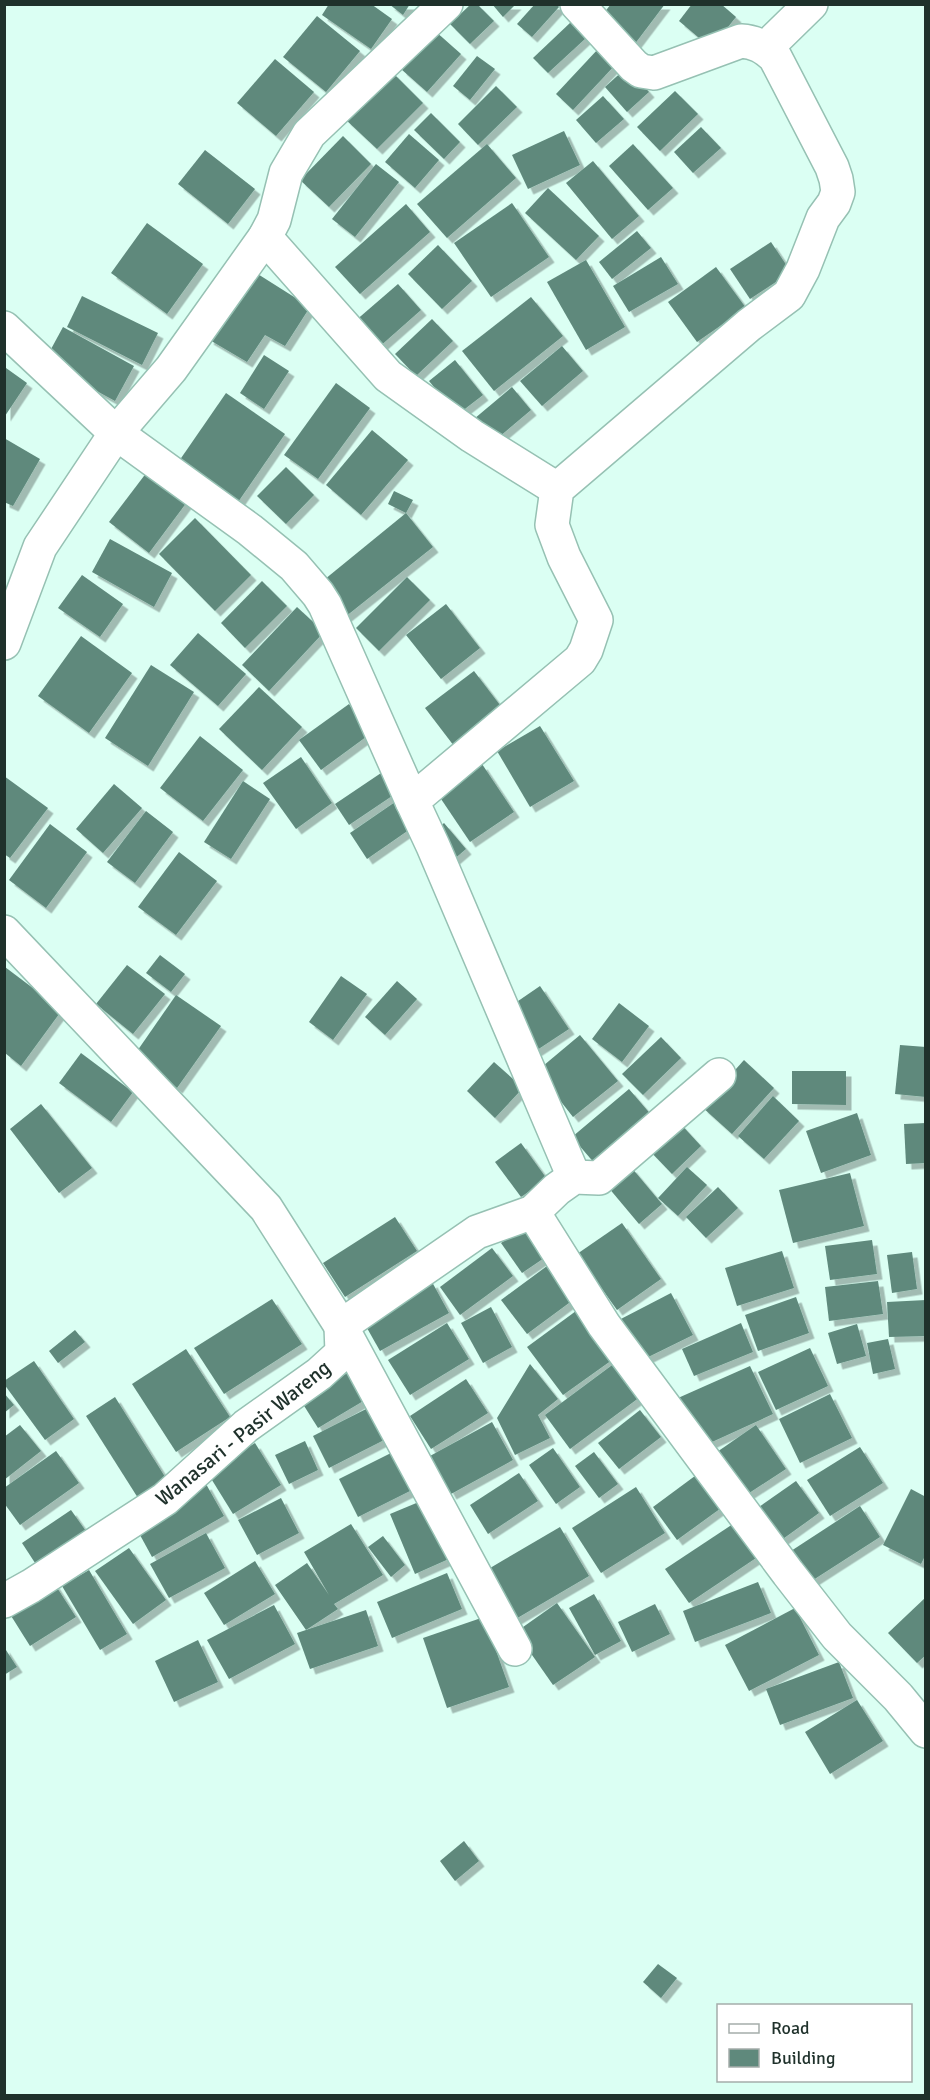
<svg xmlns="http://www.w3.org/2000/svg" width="930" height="2100" viewBox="0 0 930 2100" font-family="Signika,sans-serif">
<defs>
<filter id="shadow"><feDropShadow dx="5.5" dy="5.5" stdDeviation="0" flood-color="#0004"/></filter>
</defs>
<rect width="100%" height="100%" fill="#dbfff3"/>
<g fill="#5f897c" filter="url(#shadow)">
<path d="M329,4H371L392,19L371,49L322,15Z"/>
<path d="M389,4H410L403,15Z"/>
<path d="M471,4H477L494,21L470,44L450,24Z"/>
<path d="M492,4H516L503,17Z"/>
<path d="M535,4H557L559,7L532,37L517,24Z"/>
<path d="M611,4H665L634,45L600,18Z"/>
<path d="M692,4H721L736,17L711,48L679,21Z"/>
<path d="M317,16L360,51L326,92L283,57Z"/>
<path d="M571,22L586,38L548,73L533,58Z"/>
<path d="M435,31L461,54L427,92L401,69Z"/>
<path d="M599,48L616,64L573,110L556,94Z"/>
<path d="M477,56L495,69L470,100L453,86Z"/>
<path d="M275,59L314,92L276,136L237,103Z"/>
<path d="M627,67L649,92L627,112L605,87Z"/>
<path d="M392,72L423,103L377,149L345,119Z"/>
<path d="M496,86L517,107L478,145L458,124Z"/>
<path d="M675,91L698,114L660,151L637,127Z"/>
<path d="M603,96L624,119L596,143L576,120Z"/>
<path d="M431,113L460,142L444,159L414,130Z"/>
<path d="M701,127L721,148L693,173L674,152Z"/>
<path d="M564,131L580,165L528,189L512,155Z"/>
<path d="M409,134L439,160L415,188L385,162Z"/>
<path d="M343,136L371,164L329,207L300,180Z"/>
<path d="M487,144L516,178L447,238L417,204Z"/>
<path d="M633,144L673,188L648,210L609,166Z"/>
<path d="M205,150L255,189L228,224L178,184Z"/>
<path d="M593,161L639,216L612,239L566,183Z"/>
<path d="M376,164L399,182L355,237L332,219Z"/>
<path d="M548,188L599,236L576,260L525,213Z"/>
<path d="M512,203L549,257L491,297L454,243Z"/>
<path d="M406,204L430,232L360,294L335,267Z"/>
<path d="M147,223L203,264L167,314L111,273Z"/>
<path d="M637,231L651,248L612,279L599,262Z"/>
<path d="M771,242L791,272L750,299L730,269Z"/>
<path d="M438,245L472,281L442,309L408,274Z"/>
<path d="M661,257L678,284L629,312L613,286Z"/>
<path d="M586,260L625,327L586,350L547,282Z"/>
<path d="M716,267L746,308L697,342L668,302Z"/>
<path d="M253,271L310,307L285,346L265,335L247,362L208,339Z"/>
<path d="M398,284L421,310L378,348L354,322Z"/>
<path d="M82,296L158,333L142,365L67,327Z"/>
<path d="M531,297L563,336L494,391L462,351Z"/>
<path d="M432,319L453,341L416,376L395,354Z"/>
<path d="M63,327L134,366L115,401L44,362Z"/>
<path d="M562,346L583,371L542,406L520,381Z"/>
<path d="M264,355L289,371L264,409L240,393Z"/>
<path d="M455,360L483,395L457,415L429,381Z"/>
<path d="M6,368L27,383L5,416V370Z"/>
<path d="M336,383L370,408L318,479L284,455Z"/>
<path d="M512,387L531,410L493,442L474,419Z"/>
<path d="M226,393L285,434L236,505L177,464Z"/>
<path d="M372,430L408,460L361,515L326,485Z"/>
<path d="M4,438L40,459L13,506L4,502Z"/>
<path d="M286,467L314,495L286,524L257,496Z"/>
<path d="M147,472L187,502L149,553L109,522Z"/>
<path d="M394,491L413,500L406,513L388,504Z"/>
<path d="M406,513L433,547L345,617L319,584Z"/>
<path d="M195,518L251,575L215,611L159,554Z"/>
<path d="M110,539L172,573L154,607L92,572Z"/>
<path d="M82,575L123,604L100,637L58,608Z"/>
<path d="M407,577L430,600L379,651L356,628Z"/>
<path d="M262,581L287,606L245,648L221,623Z"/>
<path d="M446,604L480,648L441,679L406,635Z"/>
<path d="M297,607L324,632L269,691L242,665Z"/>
<path d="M198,633L246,674L218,706L170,665Z"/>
<path d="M81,636L132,673L89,733L38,696Z"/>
<path d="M151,665L194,692L148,766L105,738Z"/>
<path d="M474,671L503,709L454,746L425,708Z"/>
<path d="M259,687L302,727L262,770L219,729Z"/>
<path d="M349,704L370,734L321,770L299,740Z"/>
<path d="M540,726L574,781L530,807L497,751Z"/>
<path d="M200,736L243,770L203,821L160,788Z"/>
<path d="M301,757L332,803L296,829L263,783Z"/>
<path d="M482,764L514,812L470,842L437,793Z"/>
<path d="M381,773L395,794L349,825L335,804Z"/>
<path d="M4,776L48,808L10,858L4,854Z"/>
<path d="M243,781L270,799L231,859L204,842Z"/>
<path d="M114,784L142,808L103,853L76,829Z"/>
<path d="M398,800L416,825L367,859L350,833Z"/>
<path d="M146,811L173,832L135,883L107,862Z"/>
<path d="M444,823L466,849L452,861L430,836Z"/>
<path d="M50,824L87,852L46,908L9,880Z"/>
<path d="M179,852L217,881L176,935L138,907Z"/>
<path d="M160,955L185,974L171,992L146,973Z"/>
<path d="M127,965L165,994L133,1034L96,1004Z"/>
<path d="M5,967L62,1010L21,1066L5,1053Z"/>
<path d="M341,976L367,994L333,1040L309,1022Z"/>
<path d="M397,981L417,999L385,1035L365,1017Z"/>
<path d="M540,986L569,1029L534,1052L505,1010Z"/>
<path d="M176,995L221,1026L177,1088L133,1057Z"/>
<path d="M619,1003L649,1026L622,1062L592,1039Z"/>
<path d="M580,1035L618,1081L573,1117L537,1071Z"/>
<path d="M661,1037L681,1058L643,1095L622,1074Z"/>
<path d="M900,1045L926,1047V1097L895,1094Z"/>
<path d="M81,1053L133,1092L111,1122L59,1083Z"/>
<path d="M744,1060L774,1088L732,1134L702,1107Z"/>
<path d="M494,1062L523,1088L495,1118L467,1091Z"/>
<path d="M792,1071H846V1105L792,1104Z"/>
<path d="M629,1089L653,1117L596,1165L572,1137Z"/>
<path d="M773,1096L799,1121L764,1159L738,1136Z"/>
<path d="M41,1104L92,1168L59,1193L10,1129Z"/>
<path d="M857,1113L871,1155L821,1173L806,1131Z"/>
<path d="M677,1120L701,1146L672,1174L648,1149Z"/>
<path d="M926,1123V1163L906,1164L904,1124Z"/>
<path d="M521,1143L547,1179L521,1197L495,1162Z"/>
<path d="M631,1167L662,1204L639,1224L608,1187Z"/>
<path d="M687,1167L707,1185L678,1216L658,1198Z"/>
<path d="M850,1173L864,1226L793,1243L779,1190Z"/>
<path d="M718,1187L738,1208L706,1238L686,1217Z"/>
<path d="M395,1217L417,1251L345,1297L323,1263Z"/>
<path d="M532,1222L553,1252L522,1273L501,1243Z"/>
<path d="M622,1223L661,1279L617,1310L577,1254Z"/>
<path d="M872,1240L877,1274L830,1280L825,1246Z"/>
<path d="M492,1248L513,1276L460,1315L440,1287Z"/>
<path d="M782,1251L794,1288L737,1306L725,1268Z"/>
<path d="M912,1252L917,1289L892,1293L887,1255Z"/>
<path d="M547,1266L573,1300L527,1334L501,1300Z"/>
<path d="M878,1281L883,1314L829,1321L825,1287Z"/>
<path d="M432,1282L449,1313L380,1351L363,1321Z"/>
<path d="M671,1293L693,1335L638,1362L617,1321Z"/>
<path d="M796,1297L809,1333L758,1351L745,1315Z"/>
<path d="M272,1299L302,1344L224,1394L194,1348Z"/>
<path d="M926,1300V1336L889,1337L887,1302Z"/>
<path d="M491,1307L512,1347L483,1363L461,1323Z"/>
<path d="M576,1311L612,1360L563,1395L527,1347Z"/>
<path d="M447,1323L469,1359L410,1395L388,1360Z"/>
<path d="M741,1323L753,1352L694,1376L682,1349Z"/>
<path d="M857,1324L866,1356L837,1364L828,1333Z"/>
<path d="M75,1330L85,1342L58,1363L49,1351Z"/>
<path d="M888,1339L895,1369L873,1374L867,1343Z"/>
<path d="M810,1348L828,1386L776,1410L758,1372Z"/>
<path d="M186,1349L230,1417L176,1452L132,1384Z"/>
<path d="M34,1361L74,1419L45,1440L4,1384V1381Z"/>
<path d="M615,1363L640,1397L570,1449L545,1415Z"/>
<path d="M530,1364L558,1399L538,1415L550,1438L515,1455L497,1418Z"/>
<path d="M750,1366L773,1414L701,1447L678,1398Z"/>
<path d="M349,1372L365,1400L318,1428L301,1401Z"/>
<path d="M466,1379L488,1413L431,1449L410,1416Z"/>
<path d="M4,1393L14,1405L4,1413Z"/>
<path d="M830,1394L852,1438L800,1463L779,1419Z"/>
<path d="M115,1397L167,1480L138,1498L86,1416Z"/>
<path d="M372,1406L388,1438L329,1468L313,1436Z"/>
<path d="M640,1410L661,1437L619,1469L598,1443Z"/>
<path d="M492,1422L513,1460L451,1494L430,1456Z"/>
<path d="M20,1425L41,1451L4,1480V1437Z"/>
<path d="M756,1425L786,1469L746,1495L717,1452Z"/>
<path d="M305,1441L318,1470L289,1484L275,1455Z"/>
<path d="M255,1443L281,1485L233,1514L207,1472Z"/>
<path d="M860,1447L883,1483L830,1516L807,1480Z"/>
<path d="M553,1448L580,1487L556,1504L529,1465Z"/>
<path d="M56,1451L79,1483L20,1525L4,1503V1488Z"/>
<path d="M393,1452L412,1490L358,1517L339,1479Z"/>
<path d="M594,1452L618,1484L599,1498L575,1466Z"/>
<path d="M703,1470L728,1503L677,1540L653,1507Z"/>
<path d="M519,1473L538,1501L488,1534L470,1505Z"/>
<path d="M796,1481L819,1513L780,1541L756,1509Z"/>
<path d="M206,1484L224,1516L152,1557L134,1524Z"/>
<path d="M636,1487L665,1533L601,1573L572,1528Z"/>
<path d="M911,1489L926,1497V1554L921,1564L883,1545Z"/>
<path d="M281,1498L299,1533L257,1555L238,1520Z"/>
<path d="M426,1499L451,1558L415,1574L390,1514Z"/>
<path d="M860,1506L880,1537L810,1582L791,1551Z"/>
<path d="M71,1510L88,1534L39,1569L22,1543Z"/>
<path d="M736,1522L759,1556L689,1603L665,1569Z"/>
<path d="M351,1524L383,1575L334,1604L338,1609L306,1630L275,1585L307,1563L329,1595L304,1552Z"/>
<path d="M560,1527L589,1576L514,1620L485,1571Z"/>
<path d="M206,1533L225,1568L169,1598L150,1564Z"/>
<path d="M383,1536L405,1565L391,1577L368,1547Z"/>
<path d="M129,1548L166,1600L133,1624L95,1571Z"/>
<path d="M255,1561L275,1594L224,1625L204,1593Z"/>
<path d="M89,1570L127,1634L100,1650L62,1586Z"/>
<path d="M447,1573L462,1609L392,1638L377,1602Z"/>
<path d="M758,1582L771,1613L695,1642L683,1611Z"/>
<path d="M54,1583L76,1617L30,1646L8,1611Z"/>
<path d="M594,1594L621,1641L595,1655L569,1608Z"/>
<path d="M926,1597V1655L917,1663L888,1633Z"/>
<path d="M557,1603L595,1657L553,1685L516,1632Z"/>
<path d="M655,1604L670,1634L632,1652L618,1622Z"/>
<path d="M274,1605L295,1644L229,1679L207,1640Z"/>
<path d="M795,1608L819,1655L749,1691L725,1645Z"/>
<path d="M366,1610L378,1646L310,1669L297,1633Z"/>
<path d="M484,1617L509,1687L447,1708L423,1638Z"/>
<path d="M198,1640L218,1682L174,1702L155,1661Z"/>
<path d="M4,1647L17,1667L4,1675Z"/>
<path d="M839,1662L853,1698L780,1725L766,1689Z"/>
<path d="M857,1700L883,1741L830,1774L805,1732Z"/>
<path d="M464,1841L479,1861L455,1881L440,1861Z"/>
<path d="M658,1964L677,1978L661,1998L643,1982Z"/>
</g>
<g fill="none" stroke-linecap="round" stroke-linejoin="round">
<g stroke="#96c1b3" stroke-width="36">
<g id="minor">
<path d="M766,48L811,4"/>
<path d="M265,237L388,376L472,436L557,489"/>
<path d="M4,328L116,433L250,530L294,566L318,594L325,605L412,801"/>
<path d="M4,643L40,547L116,433L171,369L265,237L274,220L286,173L309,134L446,4"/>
<path d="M4,932L266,1208L341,1326L515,1649"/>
<path d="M574,1177L433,846L412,801L580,660L586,650L596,620L564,557L552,525L557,489L749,325L789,295L803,269L823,218L834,203L838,192L836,179L832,167L775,57C764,47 756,42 741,41L654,73L641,71L634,66L577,4"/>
<path d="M533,1212L604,1325L788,1573L837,1636L898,1697L926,1731"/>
<path d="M4,1601L31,1586L165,1499L246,1426L319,1374L342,1353L341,1326L477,1232L533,1212L557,1189L574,1177L599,1178L719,1075"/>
</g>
</g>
<use href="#minor" stroke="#fff" stroke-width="33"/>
</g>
<g text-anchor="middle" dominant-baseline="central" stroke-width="6" stroke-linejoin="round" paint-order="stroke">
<g font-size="21" fill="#1f312b" stroke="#fff">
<text transform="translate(243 1433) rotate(-39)">Wanasari - Pasir Wareng</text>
</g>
</g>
<rect width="930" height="2100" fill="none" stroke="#1f312b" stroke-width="12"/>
<rect x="717" y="2004" width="195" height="78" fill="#ffffff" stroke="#a5adaa" stroke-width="1.5"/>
<rect x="729" y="2024" width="30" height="9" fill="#ffffff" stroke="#a5adaa" stroke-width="1.5"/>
<text x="771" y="2034" font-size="18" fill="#1f312b">Road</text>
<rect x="729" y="2049" width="30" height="18" fill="#5f897c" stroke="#a5adaa" stroke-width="1.5"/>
<text x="771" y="2064" font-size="18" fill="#1f312b">Building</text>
</svg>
